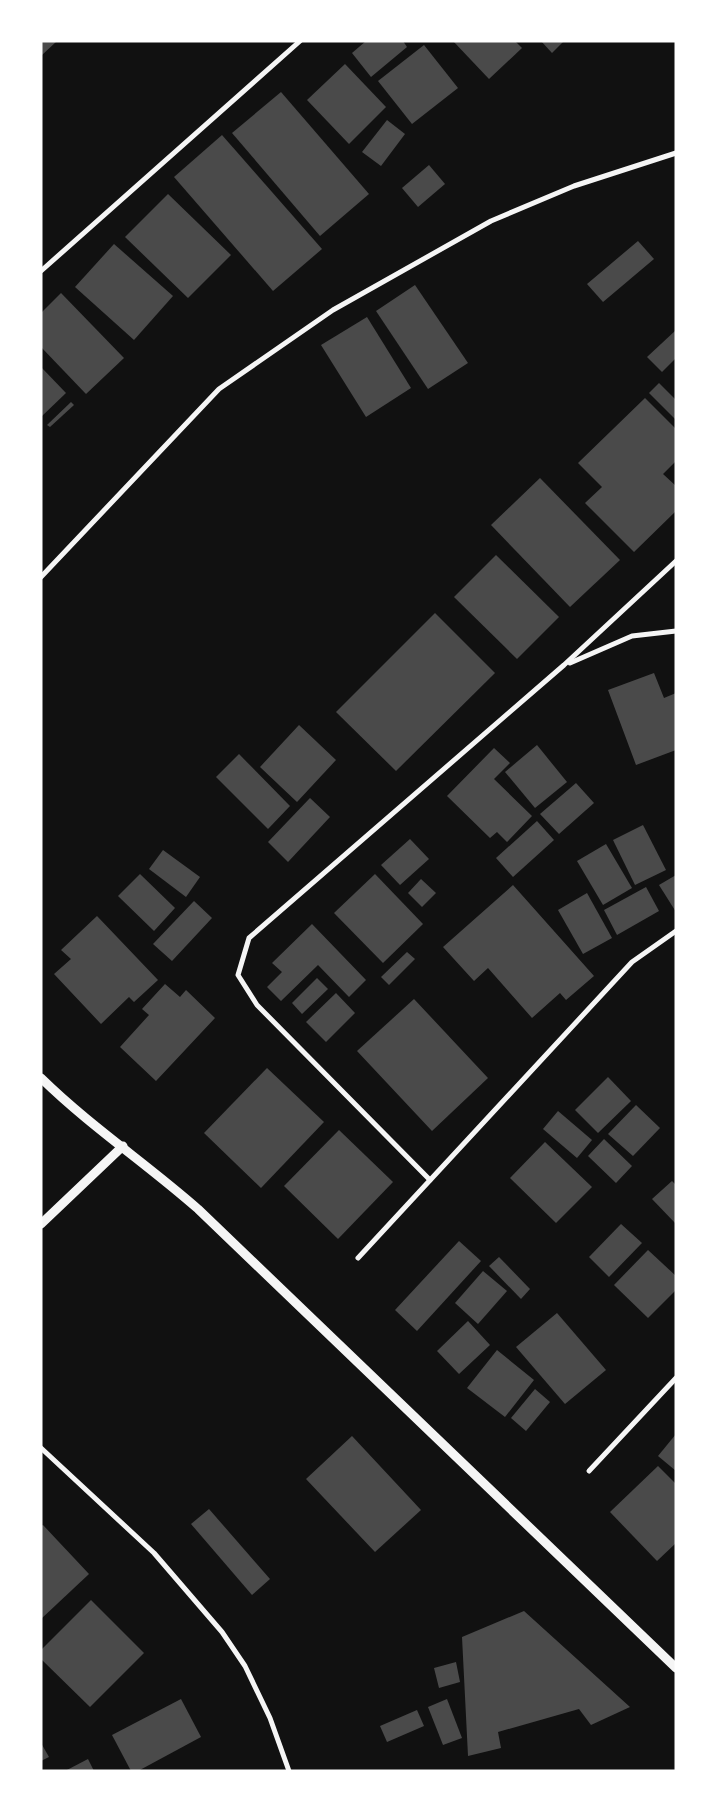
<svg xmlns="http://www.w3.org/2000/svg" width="717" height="1812" viewBox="0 0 717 1812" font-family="Mulish,sans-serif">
<rect width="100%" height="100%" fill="#111"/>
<g fill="#4a4a4a">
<path d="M41,41H57L41,56Z"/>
<path d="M366,41H403L407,47L371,77L352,53Z"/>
<path d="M453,41H515L522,48L489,79Z"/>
<path d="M541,41H564L552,53Z"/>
<path d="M424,45L458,88L412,124L378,81Z"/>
<path d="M345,64L386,107L349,144L307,100Z"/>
<path d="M281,92L369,194L320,236L232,133Z"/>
<path d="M387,120L405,134L381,166L362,152Z"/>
<path d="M222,135L322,249L273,291L174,177Z"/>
<path d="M429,165L445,184L418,207L402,188Z"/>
<path d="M168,194L231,255L188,298L125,237Z"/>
<path d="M638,241L654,259L603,302L587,284Z"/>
<path d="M114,244L173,296L134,340L75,287Z"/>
<path d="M415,285L468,363L428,389L376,311Z"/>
<path d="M61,293L124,358L86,394L41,347V313Z"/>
<path d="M367,317L411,388L366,417L321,345Z"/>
<path d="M676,330V358L662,372L647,357Z"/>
<path d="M41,367L66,393L41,417Z"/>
<path d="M659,383L676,400V420L649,393Z"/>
<path d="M645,398L676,429V461L663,474L676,486V511L634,552L585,503L602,487L578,463Z"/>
<path d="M71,402L74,405L50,427L47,425Z"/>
<path d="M540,478L620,560L570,607L491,525Z"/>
<path d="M496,555L559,617L517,659L454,597Z"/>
<path d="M435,613L495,673L396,771L336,712Z"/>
<path d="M654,673L664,698L676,693V750L636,765L608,690Z"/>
<path d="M299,725L336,760L297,802L260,767Z"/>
<path d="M537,745L567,782L535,808L505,772Z"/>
<path d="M494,748L510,763L494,779L532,816L507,842L497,832L490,838L447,796Z"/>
<path d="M239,754L290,806L268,829L216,777Z"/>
<path d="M576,783L594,803L559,834L540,814Z"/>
<path d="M310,798L330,817L288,862L268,842Z"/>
<path d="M537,821L554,840L513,877L496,858Z"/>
<path d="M643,825L666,870L635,885L613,840Z"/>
<path d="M410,839L429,859L400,885L381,865Z"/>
<path d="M606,844L632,888L603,905L577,861Z"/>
<path d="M163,850L200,877L186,897L149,869Z"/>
<path d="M140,874L175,908L154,931L118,896Z"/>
<path d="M375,874L423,924L383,963L334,913Z"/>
<path d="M676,875V912L659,885Z"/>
<path d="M421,879L436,893L422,907L408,893Z"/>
<path d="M513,885L594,976L566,1000L560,993L532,1018L488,968L474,981L443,947Z"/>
<path d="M646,887L659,911L617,935L604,910Z"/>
<path d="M587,893L612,938L583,954L558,910Z"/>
<path d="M194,901L212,918L172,961L153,944Z"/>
<path d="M97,916L158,980L134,1002L129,997L101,1024L54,974L71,959L61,950Z"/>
<path d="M312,924L366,980L349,997L318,965L281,1001L267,987L282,972L272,963Z"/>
<path d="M407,952L415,959L389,985L381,977Z"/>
<path d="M317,978L328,989L302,1014L292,1003Z"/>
<path d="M165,984L180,997L186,990L215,1018L156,1081L120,1047L149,1015L142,1009Z"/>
<path d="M336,993L355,1013L326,1042L306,1022Z"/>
<path d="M414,999L488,1078L432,1131L357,1051Z"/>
<path d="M267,1068L324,1122L261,1188L204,1133Z"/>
<path d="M608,1077L631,1101L598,1133L575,1110Z"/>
<path d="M636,1105L660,1128L633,1156L608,1134Z"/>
<path d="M558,1111L592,1140L577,1158L543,1129Z"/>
<path d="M339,1130L393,1182L338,1239L284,1186Z"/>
<path d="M604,1139L632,1166L616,1183L588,1156Z"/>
<path d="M545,1142L592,1187L556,1223L510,1178Z"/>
<path d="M672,1181L676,1185V1224L652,1199Z"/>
<path d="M621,1224L642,1243L609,1277L589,1257Z"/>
<path d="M459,1241L481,1261L417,1331L395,1310Z"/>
<path d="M648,1250L676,1276V1290L648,1318L614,1285Z"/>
<path d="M499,1257L530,1289L521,1299L489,1266Z"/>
<path d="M483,1271L507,1291L478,1324L455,1303Z"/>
<path d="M557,1313L606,1370L565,1404L516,1347Z"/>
<path d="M468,1321L490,1345L459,1374L437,1351Z"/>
<path d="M497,1350L534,1380L505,1417L467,1388Z"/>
<path d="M535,1389L550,1402L526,1431L511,1418Z"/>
<path d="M676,1434V1471L658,1456Z"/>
<path d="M352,1436L421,1510L375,1552L306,1479Z"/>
<path d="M658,1466L676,1484V1543L657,1561L610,1512Z"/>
<path d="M209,1509L270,1579L252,1595L191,1524Z"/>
<path d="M43,1525L89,1574L41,1619V1526Z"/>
<path d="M91,1600L144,1653L90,1707L41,1659V1650Z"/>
<path d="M524,1611L630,1707L591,1725L579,1709L498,1732L501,1748L468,1756L462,1637Z"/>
<path d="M456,1662L460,1682L439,1688L434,1668Z"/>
<path d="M181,1699L201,1737L138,1771H131L112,1735Z"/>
<path d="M447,1699L462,1738L443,1745L428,1707Z"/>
<path d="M417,1710L424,1726L387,1742L380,1726Z"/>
<path d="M41,1743L49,1757L41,1761Z"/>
<path d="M88,1759L94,1771H65Z"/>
</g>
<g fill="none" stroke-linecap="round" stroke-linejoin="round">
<g stroke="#f5f5f5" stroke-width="5">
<path d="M41,271L300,41"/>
<path d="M41,577L219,389L333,310L491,221L574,186L676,153"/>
<path d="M570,663L632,636L676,631"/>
<path d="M430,1180L257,1005L238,975L249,938L564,665L676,561"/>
<path d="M358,1258L632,962L676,931"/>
<path d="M41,1448L154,1553L222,1632L245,1666L270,1718L289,1771"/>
<path d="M589,1471L676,1378"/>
</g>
<g stroke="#f5f5f5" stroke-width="9">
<path d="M41,1078C90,1126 147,1164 198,1209L676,1668"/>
<path d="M41,1224L123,1146"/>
</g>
</g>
<rect width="717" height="1812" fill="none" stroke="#ffffff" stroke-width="85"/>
</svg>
